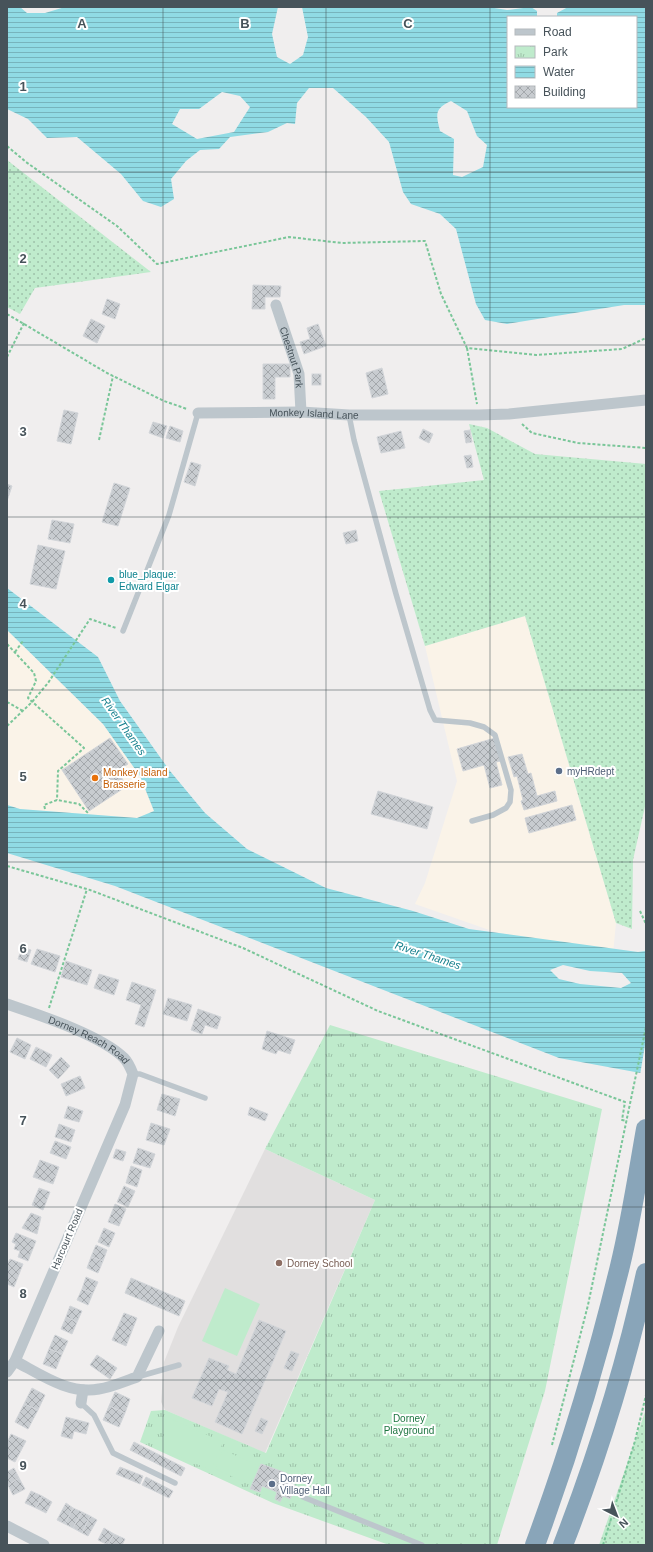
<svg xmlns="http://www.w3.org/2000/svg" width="653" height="1552" viewBox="0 0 653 1552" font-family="Arial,sans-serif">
<defs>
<pattern id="grass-dots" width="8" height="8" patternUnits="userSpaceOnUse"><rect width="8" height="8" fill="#bfebcc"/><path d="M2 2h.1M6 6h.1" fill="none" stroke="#9dc1a9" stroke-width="1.8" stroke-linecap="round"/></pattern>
<pattern id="park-tufts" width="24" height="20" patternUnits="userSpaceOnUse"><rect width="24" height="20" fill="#bfebcc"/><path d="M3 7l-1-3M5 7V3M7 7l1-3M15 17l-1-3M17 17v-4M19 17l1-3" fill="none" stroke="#9dc1a9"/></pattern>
<pattern id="water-rules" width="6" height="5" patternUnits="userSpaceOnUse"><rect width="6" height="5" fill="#90dbe4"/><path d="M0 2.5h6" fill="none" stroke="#77b4bc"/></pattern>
<pattern id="building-cross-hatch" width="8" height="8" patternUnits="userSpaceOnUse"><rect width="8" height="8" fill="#c8ccd0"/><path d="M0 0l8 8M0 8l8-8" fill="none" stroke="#a4a8ac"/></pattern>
</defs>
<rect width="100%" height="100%" fill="#f0eeee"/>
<g fill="#faf3e8">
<path d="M525,616L616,923L613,954L495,932L415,904L425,883L457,781L425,646Z"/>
<path d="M7,630L103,724L140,776L155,811L137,818L20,809L7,805Z"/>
</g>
<path fill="#e1dfdf" d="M265,1149L375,1200L265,1453L165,1410L161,1402L164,1362L178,1327Z"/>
<g fill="url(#grass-dots)">
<path d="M7,160L151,272L35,288L20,314L7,307Z"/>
<path d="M469,424L487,428L535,454L646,464V802L633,860L632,929L616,923L525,616L425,646L379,491L484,480Z"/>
<path d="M646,1409V1545H599Z"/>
</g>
<path fill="url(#park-tufts)" d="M330,1025L602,1109L545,1391L497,1545H389L273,1503L140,1442L151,1411L165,1410L266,1453L375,1200L265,1149Z"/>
<g fill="#bfebcc">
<path d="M225,1288L260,1304L237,1356L202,1341Z"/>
<path d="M171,1419L223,1442L211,1470L158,1448Z"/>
<path d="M223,1450L260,1466L251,1485L215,1469Z"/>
</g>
<g fill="url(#water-rules)" fill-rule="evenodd">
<path d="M7,7H20L27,13H45L65,7H278L272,34L277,57L290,64L303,55L308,37L302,7H488L507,10L531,7L537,11V17H508V107H636V17H557V13L568,7H646V305H624L507,324L485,320L476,304L456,229L440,214L411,204L403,192L389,142L366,117L333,88H309L297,103L295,124L287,123L268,132L230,137L219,149L200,150L186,161L171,179L174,199L161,207L143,201L121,174L77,137L47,138L28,119L7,109ZM222,92L240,96L250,107L234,132L197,139L172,124L180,109H199ZM451,101L467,111L477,136L487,145L483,167L462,177L453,175L454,139L440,131C436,114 434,109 451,101Z"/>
<path d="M7,588L98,657L120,701L170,771L205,813L247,849L326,888L413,911L469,929L638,952L646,951V1074L559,1058L115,886L7,853V805L20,809L137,818L154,811L140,776L103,724L7,630ZM563,965L590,971L622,973L631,983L621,988L580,984L559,979L550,970Z"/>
</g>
<path fill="#f0eeee" d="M646,1039V1076L640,1075Z"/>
<g fill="url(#building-cross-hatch)" stroke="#d2d5d9">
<path d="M253,285L281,286L280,297H265V309H252Z"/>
<path d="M107,299L120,304L115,319L102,314Z"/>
<path d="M91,319L105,326L97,343L83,336Z"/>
<path d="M318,324L326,346L304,354L300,342L310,339L307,328Z"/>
<path d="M263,364H290V377H275V399H263Z"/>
<path d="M382,368L388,394L372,398L366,373Z"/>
<rect x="312" y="374" width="9" height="11"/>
<path d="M64,410L78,413L71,444L57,441Z"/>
<path d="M153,422L167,426L163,438L149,433Z"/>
<path d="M170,426L183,431L180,442L166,438Z"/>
<path d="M423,429L433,434L429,443L419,438Z"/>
<path d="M470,430L472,442L466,443L464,431Z"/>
<path d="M401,431L405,448L381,453L377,437Z"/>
<path d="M471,455L473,467L467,468L464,456Z"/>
<path d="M191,462L201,465L195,486L184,482Z"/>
<path d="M114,483L130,488L118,526L102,522Z"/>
<path d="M7,484L12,486L7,501Z"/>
<path d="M52,520L74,524L70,543L48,539Z"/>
<path d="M356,530L358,541L346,544L343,533Z"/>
<path d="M38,545L65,551L56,589L30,584Z"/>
<path d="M110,738L128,764L117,771L127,786L89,811L62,770Z"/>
<path d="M495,738L501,761L496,762L502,785L490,788L484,765L463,771L457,749Z"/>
<path d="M522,754L528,774L531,773L537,796L555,791L557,801L524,810L521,801L523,800L517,776L514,777L508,757Z"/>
<path d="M378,791L433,807L427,829L371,814Z"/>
<path d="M572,805L576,820L529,833L525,818Z"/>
<path d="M22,947L31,950L27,962L18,959Z"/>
<path d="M37,949L60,956L55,972L31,964Z"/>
<path d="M66,961L92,970L87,985L61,977Z"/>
<path d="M99,974L119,980L114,995L94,988Z"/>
<path d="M132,982L156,990L144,1027L135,1024L141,1005L126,1000Z"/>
<path d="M168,998L192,1005L187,1021L163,1014Z"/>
<path d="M198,1009L221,1017L217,1029L205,1025L202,1034L191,1030Z"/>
<path d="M267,1031L295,1040L290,1054L278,1050L276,1054L262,1049Z"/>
<path d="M17,1038L31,1045L25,1059L10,1052Z"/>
<path d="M36,1047L52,1055L46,1067L30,1059Z"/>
<path d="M61,1057L70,1066L58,1079L49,1070Z"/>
<path d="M80,1076L85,1088L66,1096L61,1084Z"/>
<path d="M162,1094L180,1099L175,1116L157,1110Z"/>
<path d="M68,1106L83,1111L79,1122L64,1118Z"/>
<path d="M250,1107L268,1114L265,1121L248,1115Z"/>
<path d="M151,1123L170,1129L164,1145L146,1140Z"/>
<path d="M59,1124L75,1130L71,1142L55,1137Z"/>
<path d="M55,1141L71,1147L66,1159L50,1153Z"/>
<path d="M138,1148L155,1154L150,1168L133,1163Z"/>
<path d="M116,1149L126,1152L123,1161L113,1158Z"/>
<path d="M40,1160L59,1167L53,1184L33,1177Z"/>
<path d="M131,1166L142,1170L137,1187L126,1183Z"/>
<path d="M124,1186L135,1191L128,1207L117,1202Z"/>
<path d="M39,1188L50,1192L43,1210L32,1205Z"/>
<path d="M115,1204L126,1209L119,1226L108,1222Z"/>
<path d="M31,1213L41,1217L37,1234L22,1228Z"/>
<path d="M104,1228L115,1233L109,1247L98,1242Z"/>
<path d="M16,1233L36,1241L28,1261L18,1257L20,1251L14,1249L16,1244L12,1242Z"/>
<path d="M96,1245L107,1250L103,1261L91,1257Z"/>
<path d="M91,1257L103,1261L98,1273L87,1268Z"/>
<path d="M10,1259L23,1264L14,1287L7,1284V1265Z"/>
<path d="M86,1277L98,1282L93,1293L82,1289Z"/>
<path d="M131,1278L185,1301L179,1316L125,1293Z"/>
<path d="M82,1289L93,1293L88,1305L77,1300Z"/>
<path d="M70,1306L82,1311L77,1322L66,1317Z"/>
<path d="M124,1313L137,1318L126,1346L112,1340Z"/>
<path d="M66,1317L77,1322L72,1334L61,1329Z"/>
<path d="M259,1320L286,1331L242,1434L215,1422L228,1392L219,1389L212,1406L192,1398L209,1358L229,1366L227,1370L236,1374Z"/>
<path d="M55,1335L68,1341L62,1354L49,1349Z"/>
<path d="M49,1349L62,1354L56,1369L43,1364Z"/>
<path d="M291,1351L299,1354L292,1371L284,1368Z"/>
<path d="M97,1355L117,1368L110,1379L90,1365Z"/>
<path d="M32,1388L45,1395L38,1410L24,1404Z"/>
<path d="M115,1392L130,1399L125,1413L109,1406Z"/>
<path d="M24,1404L38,1410L28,1429L15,1422Z"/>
<path d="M109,1406L125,1413L119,1427L103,1420Z"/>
<path d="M66,1417L89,1423L86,1434L74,1431L72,1439L61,1436Z"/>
<path d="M261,1418L268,1421L262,1434L255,1431Z"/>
<path d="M11,1434L26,1441L15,1462L7,1458V1443Z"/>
<path d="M134,1442L185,1468L181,1476L130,1450Z"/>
<path d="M261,1464L286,1473L291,1476L288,1482L296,1486L290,1499L283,1496L280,1502L275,1499L277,1492L262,1486L260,1492L250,1489Z"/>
<path d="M120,1467L143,1476L140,1484L116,1474Z"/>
<path d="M14,1468L19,1478L8,1485L7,1472Z"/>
<path d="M146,1477L173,1491L169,1498L142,1485Z"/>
<path d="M19,1478L25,1489L13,1495L8,1485Z"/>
<path d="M31,1491L42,1496L36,1508L25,1503Z"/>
<path d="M42,1496L52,1502L46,1513L36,1508Z"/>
<path d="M66,1503L73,1508L65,1524L57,1520Z"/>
<path d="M73,1508L82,1512L73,1528L65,1524Z"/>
<path d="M82,1512L90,1516L82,1533L73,1528Z"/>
<path d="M90,1516L97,1520L88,1536L82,1533Z"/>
<path d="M104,1528L114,1534L108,1545L98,1540Z"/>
<path d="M114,1534L125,1539L122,1545H108Z"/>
</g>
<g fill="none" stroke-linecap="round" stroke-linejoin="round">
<g stroke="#7ac699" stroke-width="2" stroke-dasharray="3 2" stroke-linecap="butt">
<path d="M7,146L26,162L117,226L157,264L289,237L342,243L425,241L441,294L467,348L536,355L622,349L646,338"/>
<path d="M7,314L107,373L164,401L187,409"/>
<path d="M467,348L477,404"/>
<path d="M7,357L24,323"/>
<path d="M522,424L532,433L578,443L646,448"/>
<path d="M99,440L113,376"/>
<path d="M7,644L34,673L36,681L28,698L84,748L58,771L57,800"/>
<path d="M15,652L23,641"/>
<path d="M7,702L23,711"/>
<path d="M7,726L32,702L48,683L90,619L116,628"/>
<path d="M45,809L44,805L57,800L79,804L89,814"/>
<path d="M7,866L90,890L243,948L378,1011L625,1102L622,1120L627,1121"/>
<path d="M640,911L646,924"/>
<path d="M49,1008L87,889"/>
<path d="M552,1445L588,1305L646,1027"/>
<path d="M603,1545L635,1441L646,1395"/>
</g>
<g stroke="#bdc6cc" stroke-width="5.5">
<path d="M349,415L354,440L396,594L430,710L435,720L470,723L484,727L495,735L511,790L510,802L506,808L493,815L472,821"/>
<path d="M123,631L169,515L198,413"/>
<path d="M133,1074H140L205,1098"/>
<path d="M137,1377L179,1365"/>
<path d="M81,1403L94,1415L113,1453L175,1483"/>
<path d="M303,1497L422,1545"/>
</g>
<g stroke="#bdc6cc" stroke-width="11">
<path id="s1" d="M276,305L299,374L301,412"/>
<path id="s2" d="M198,413L301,412L349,415H479L509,414L646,400"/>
<path id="s3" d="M7,1004C39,1015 101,1035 124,1058C128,1062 131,1069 133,1074L125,1105L15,1361L7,1372"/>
<path d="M15,1361C40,1374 69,1395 99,1389C112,1387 125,1381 137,1377L159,1331"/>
<path d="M81,1403L83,1390"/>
<path d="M7,1526L44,1545"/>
</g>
<g stroke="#89a5b9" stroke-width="20">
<path d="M535,1545C569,1453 597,1361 620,1266C631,1221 638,1174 646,1129"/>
<path d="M563,1545C597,1457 626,1366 646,1273"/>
</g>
</g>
<path fill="none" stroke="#47535a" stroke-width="1" stroke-opacity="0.55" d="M163,7V1545M326,7V1545M490,7V1545M7,172H646M7,345H646M7,517H646M7,690H646M7,862H646M7,1035H646M7,1207H646M7,1380H646"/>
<circle fill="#0f9aa8" stroke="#fff" stroke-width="1.5" cx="111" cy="580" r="4"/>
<g fill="#5c6f8a" stroke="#fff" stroke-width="1.5">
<circle cx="559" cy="771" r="4"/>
<circle cx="272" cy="1484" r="4"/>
</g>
<circle fill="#e8710a" stroke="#fff" stroke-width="1.5" cx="95" cy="778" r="4"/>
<circle fill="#8d6e63" stroke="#fff" stroke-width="1.5" cx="279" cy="1263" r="4"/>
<g text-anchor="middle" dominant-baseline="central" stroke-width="4" stroke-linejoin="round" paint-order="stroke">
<g font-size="10" fill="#47535a" stroke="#fff">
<text stroke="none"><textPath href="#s1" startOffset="55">Chestnut Park</textPath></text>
<text stroke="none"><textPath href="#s2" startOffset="116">Monkey Island Lane</textPath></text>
<text stroke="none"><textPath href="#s3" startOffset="90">Dorney Reach Road</textPath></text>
<text transform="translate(67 1239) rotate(-67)">Harcourt Road</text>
</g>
<g font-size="10" fill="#0d838f" stroke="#fff" text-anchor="start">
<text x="119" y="574">blue_plaque:<tspan x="119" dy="12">Edward Elgar</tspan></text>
</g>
<g font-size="10" fill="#4e5e75" stroke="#fff" text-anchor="start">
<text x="567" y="771">myHRdept</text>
<text x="280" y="1478">Dorney<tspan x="280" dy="12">Village Hall</tspan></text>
</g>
<g font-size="10" fill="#c56008" stroke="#fff" text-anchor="start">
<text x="103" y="772">Monkey Island<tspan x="103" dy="12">Brasserie</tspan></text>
</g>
<g font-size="10" fill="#785e54" stroke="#fff" text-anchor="start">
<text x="287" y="1263">Dorney School</text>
</g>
<g font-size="10" fill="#1e7541" stroke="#fff">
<text x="409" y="1418">Dorney<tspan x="409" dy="12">Playground</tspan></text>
</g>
<g font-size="11" font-style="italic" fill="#17818e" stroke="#fff">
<text transform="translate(124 726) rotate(55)">River Thames</text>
<text transform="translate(428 955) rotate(18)">River Thames</text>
</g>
</g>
<g font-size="13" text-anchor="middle" font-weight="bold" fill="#47535a" stroke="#fff" stroke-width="4" stroke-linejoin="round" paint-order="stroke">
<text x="82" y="28">A</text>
<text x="245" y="28">B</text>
<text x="408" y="28">C</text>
<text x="23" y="91">1</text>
<text x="23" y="263">2</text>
<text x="23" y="436">3</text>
<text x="23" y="608">4</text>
<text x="23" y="781">5</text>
<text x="23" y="953">6</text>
<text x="23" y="1125">7</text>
<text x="23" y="1298">8</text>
<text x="23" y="1470">9</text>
</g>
<rect width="653" height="1552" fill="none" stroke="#47535a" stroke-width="16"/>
<rect x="507" y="16" width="130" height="92" fill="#ffffff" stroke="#b5babd"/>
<rect x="515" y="29" width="20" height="6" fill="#bdc6cc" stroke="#b5babd"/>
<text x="543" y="36" font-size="12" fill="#47535a">Road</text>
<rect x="515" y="46" width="20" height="12" fill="url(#park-tufts)" stroke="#b5babd"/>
<text x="543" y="56" font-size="12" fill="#47535a">Park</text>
<rect x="515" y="66" width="20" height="12" fill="url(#water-rules)" stroke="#b5babd"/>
<text x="543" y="76" font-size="12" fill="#47535a">Water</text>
<rect x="515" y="86" width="20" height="12" fill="url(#building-cross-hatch)" stroke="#b5babd"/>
<text x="543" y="96" font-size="12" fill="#47535a">Building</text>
<g transform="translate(617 1516) rotate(138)" stroke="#ffffff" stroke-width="3" paint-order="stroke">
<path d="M0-3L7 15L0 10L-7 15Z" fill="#47535a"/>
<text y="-6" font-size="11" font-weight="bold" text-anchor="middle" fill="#47535a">N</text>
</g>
</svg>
